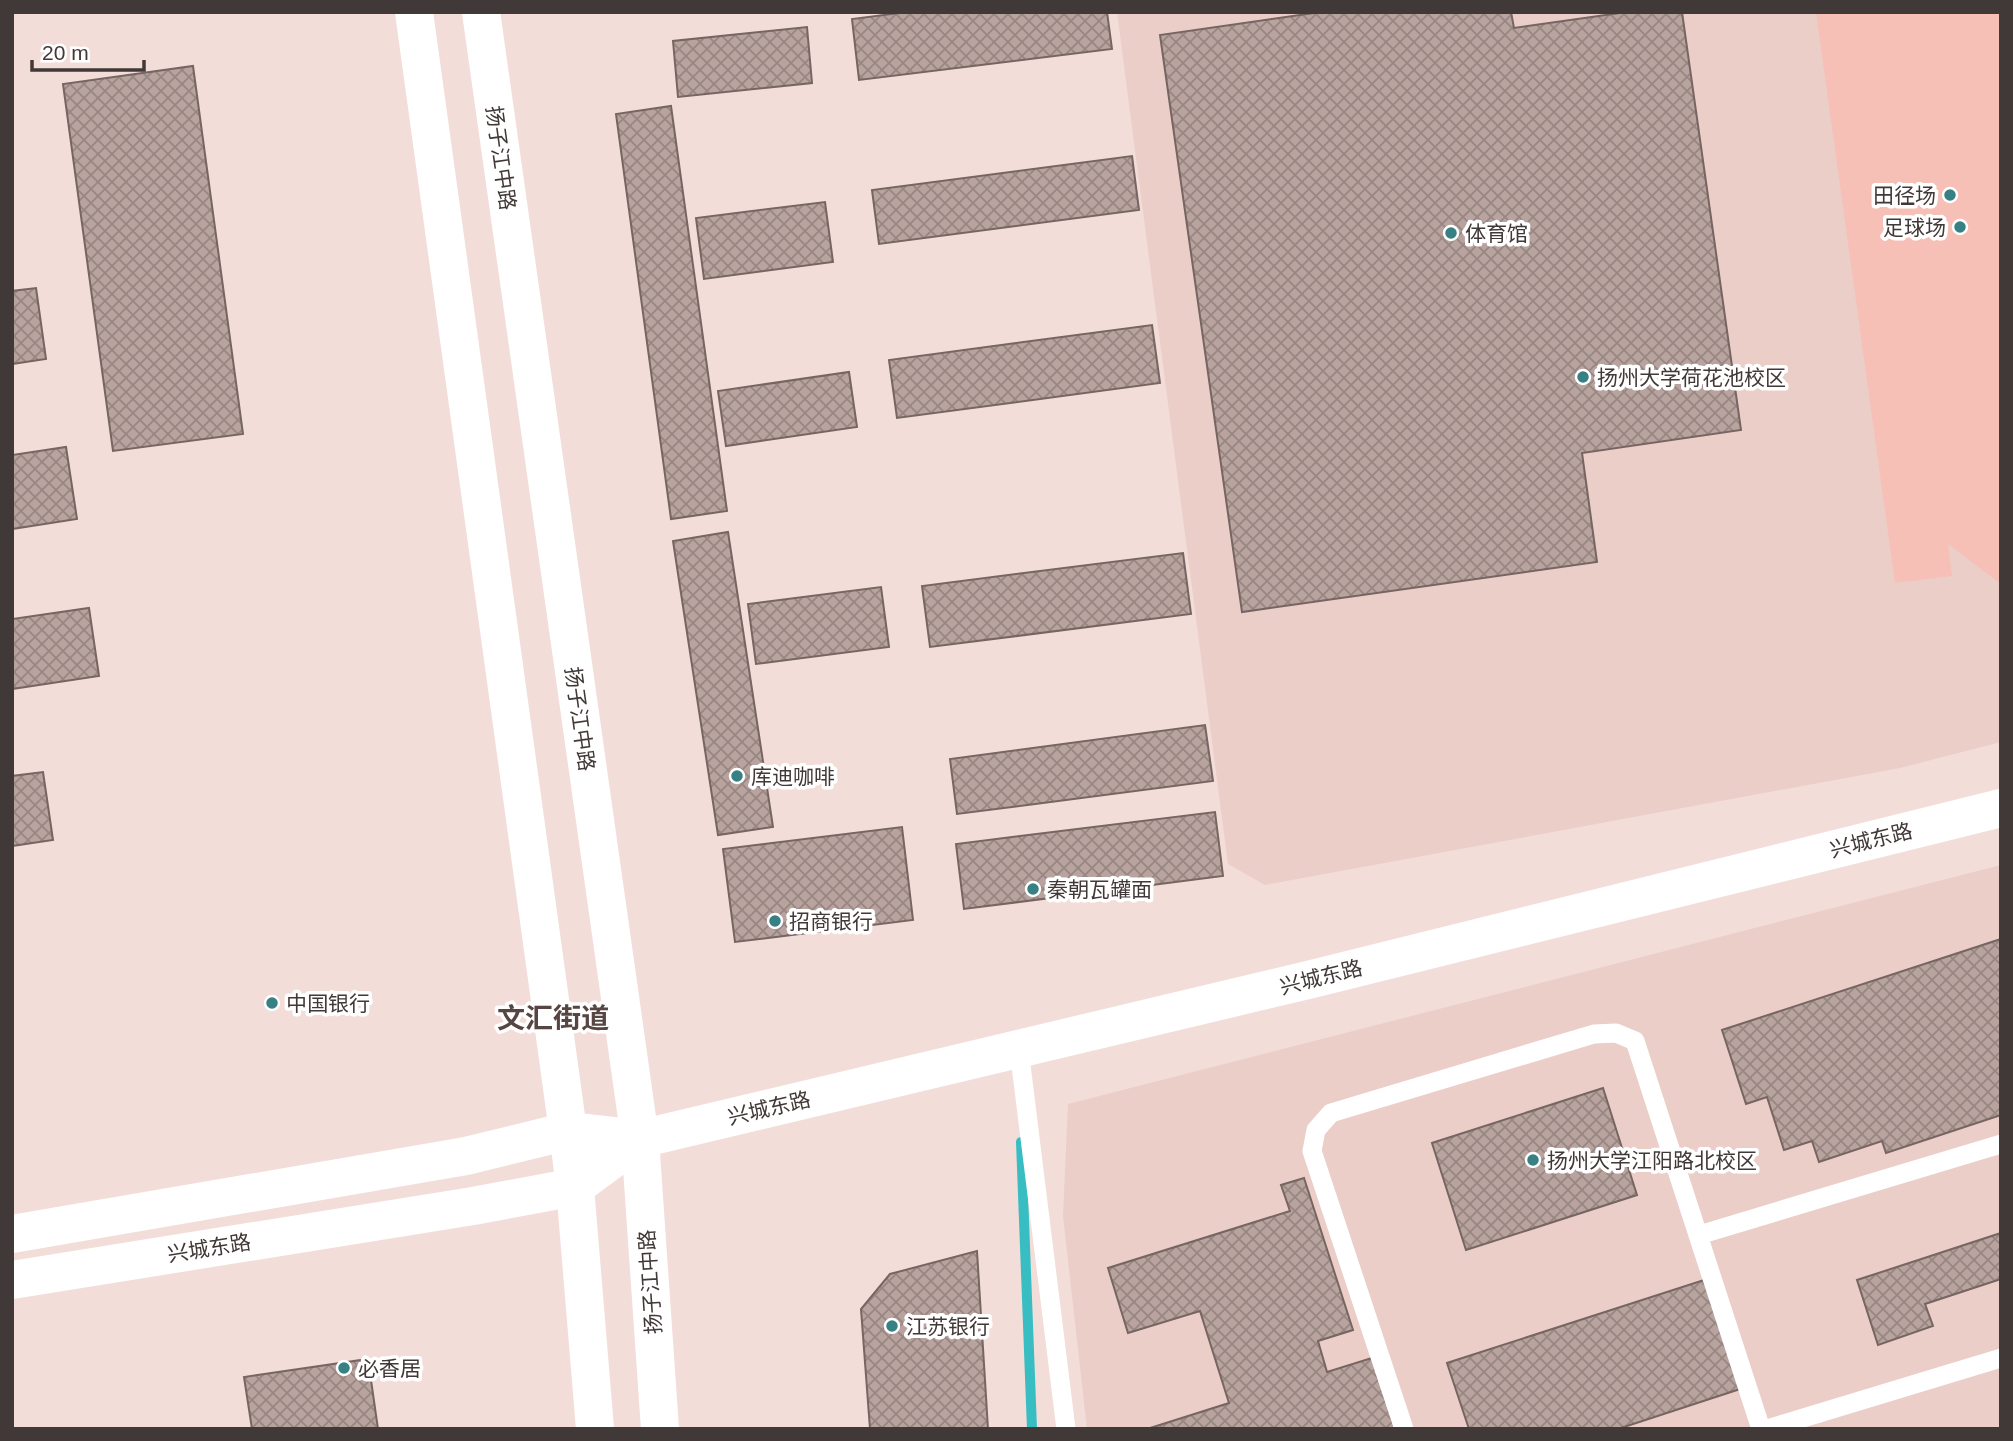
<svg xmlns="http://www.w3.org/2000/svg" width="2013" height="1441" viewBox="0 0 2013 1441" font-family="Arial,'Noto Sans SC',sans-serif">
<defs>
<pattern id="building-cross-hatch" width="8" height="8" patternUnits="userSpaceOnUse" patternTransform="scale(1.75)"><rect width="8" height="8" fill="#b8a39f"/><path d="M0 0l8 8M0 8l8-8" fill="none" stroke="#978682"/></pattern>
</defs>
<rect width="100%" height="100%" fill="#f3ddd9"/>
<g fill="#ebcec8">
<path d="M1117,12H2001V742L1900,768L1265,885L1228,864Z"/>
<path d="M2001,865V1429H1087L1063,1216L1068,1104Z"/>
</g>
<path fill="#f6c0b6" d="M1816,12H2001V584L1948,544L1952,576L1895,583Z"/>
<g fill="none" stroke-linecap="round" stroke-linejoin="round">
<path stroke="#38bdc2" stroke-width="10" d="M1021,1142L1032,1429"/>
</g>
<g fill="url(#building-cross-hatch)" stroke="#776561" stroke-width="2">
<path d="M907,12H1107L1112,49L859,80L852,19Z"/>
<path d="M1321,12H1511L1514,28L1627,12H1682L1741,430L1582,453L1597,562L1242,612L1160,35Z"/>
<path d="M807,27L812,83L678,97L673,41Z"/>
<path d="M193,66L243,434L113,451L63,84Z"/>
<path d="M671,106L727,511L671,519L616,114Z"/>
<path d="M1132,156L1139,210L879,244L872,190Z"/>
<path d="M825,202L833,262L704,279L696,218Z"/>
<path d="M36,288L46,359L12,364V291Z"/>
<path d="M1152,325L1160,383L897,418L889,360Z"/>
<path d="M849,372L857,427L726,446L718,391Z"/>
<path d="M66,447L77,519L12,529V455Z"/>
<path d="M728,532L773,827L718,835L673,541Z"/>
<path d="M1183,553L1191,614L930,647L922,586Z"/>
<path d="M881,587L889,647L756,664L748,604Z"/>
<path d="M89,608L99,676L12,689V619Z"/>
<path d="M1205,725L1213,781L957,814L950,759Z"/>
<path d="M43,772L53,840L12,846V776Z"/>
<path d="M1215,812L1223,876L964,909L956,844Z"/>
<path d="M902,827L913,920L735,942L723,849Z"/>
<path d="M2001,939V1115L1886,1153L1882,1141L1819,1162L1812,1141L1784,1150L1767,1097L1746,1104L1722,1030Z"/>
<path d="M1603,1088L1637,1195L1466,1250L1432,1143Z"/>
<path d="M1304,1178L1353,1330L1318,1341L1327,1372L1375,1357L1398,1429H1147L1229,1403L1200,1311L1128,1333L1108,1268L1290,1211L1281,1185Z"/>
<path d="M2001,1233V1279L1925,1304L1933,1326L1878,1345L1857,1280Z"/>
<path d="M977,1251L988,1429H870L861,1309L890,1274Z"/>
<path d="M1704,1280L1740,1389L1618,1429H1469L1447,1363Z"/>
<path d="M368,1359L378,1429H252L244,1377Z"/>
</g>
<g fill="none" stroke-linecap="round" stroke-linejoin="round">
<g stroke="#fff" stroke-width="19">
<path d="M1019,1049L1066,1429"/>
<path d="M1699,1235L2001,1144"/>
<path d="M1404,1429L1312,1151L1316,1130L1331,1113L1594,1034L1616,1033L1635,1041L1761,1429"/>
<path d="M1767,1429L2001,1358"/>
</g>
<g stroke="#fff" stroke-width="38">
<path d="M12,1234L466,1156L568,1131L640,1139L1308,980L2001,808"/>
<path d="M12,1280L473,1206L575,1187L640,1139"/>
</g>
<g stroke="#fff" stroke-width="38">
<path d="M414,12L568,1131L575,1187L595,1429"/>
<path d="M481,12L640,1139L660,1429"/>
</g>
</g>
<g fill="#378083" stroke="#fff" stroke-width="2.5">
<circle cx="1950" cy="195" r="7"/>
<circle cx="1960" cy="227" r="7"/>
<circle cx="1451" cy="233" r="7"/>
<circle cx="1583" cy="377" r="7"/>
<circle cx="737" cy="776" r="7"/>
<circle cx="1033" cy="889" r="7"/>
<circle cx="775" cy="921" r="7"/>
<circle cx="272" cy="1003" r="7"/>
<circle cx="1533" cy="1160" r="7"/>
<circle cx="892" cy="1326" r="7"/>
<circle cx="344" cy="1368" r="7"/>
</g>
<g text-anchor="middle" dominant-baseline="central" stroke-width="7" stroke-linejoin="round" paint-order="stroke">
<g font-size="21" fill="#413937" stroke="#fff">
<text transform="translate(501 158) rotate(82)">扬子江中路</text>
<text transform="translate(580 719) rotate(82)">扬子江中路</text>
<text transform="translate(1871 840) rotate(-14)">兴城东路</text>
<text transform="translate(1321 977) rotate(-14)">兴城东路</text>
<text transform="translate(769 1108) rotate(-13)">兴城东路</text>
<text transform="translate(209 1248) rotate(-9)">兴城东路</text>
<text transform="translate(650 1282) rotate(-94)">扬子江中路</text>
</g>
<g font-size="21" fill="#413937" stroke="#fff" text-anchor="start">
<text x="1936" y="195" text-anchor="end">田径场</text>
<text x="1946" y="227" text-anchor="end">足球场</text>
<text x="1465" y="233">体育馆</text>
<text x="1597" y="377">扬州大学荷花池校区</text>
<text x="751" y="776">库迪咖啡</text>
<text x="1047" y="889">秦朝瓦罐面</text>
<text x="789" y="921">招商银行</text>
<text x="286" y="1003">中国银行</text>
<text x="1547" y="1160">扬州大学江阳路北校区</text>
<text x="906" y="1326">江苏银行</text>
<text x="358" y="1368">必香居</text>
</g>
<g font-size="28" font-weight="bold" fill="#574542" stroke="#fff">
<text x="553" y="1018">文汇街道</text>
</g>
</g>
<rect width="2013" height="1441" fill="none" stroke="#413937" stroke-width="28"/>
<path d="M32 60v10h112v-10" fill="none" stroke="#413937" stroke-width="3.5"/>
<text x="42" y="60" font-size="21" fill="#413937" stroke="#ffffff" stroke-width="5" paint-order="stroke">20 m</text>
</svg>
